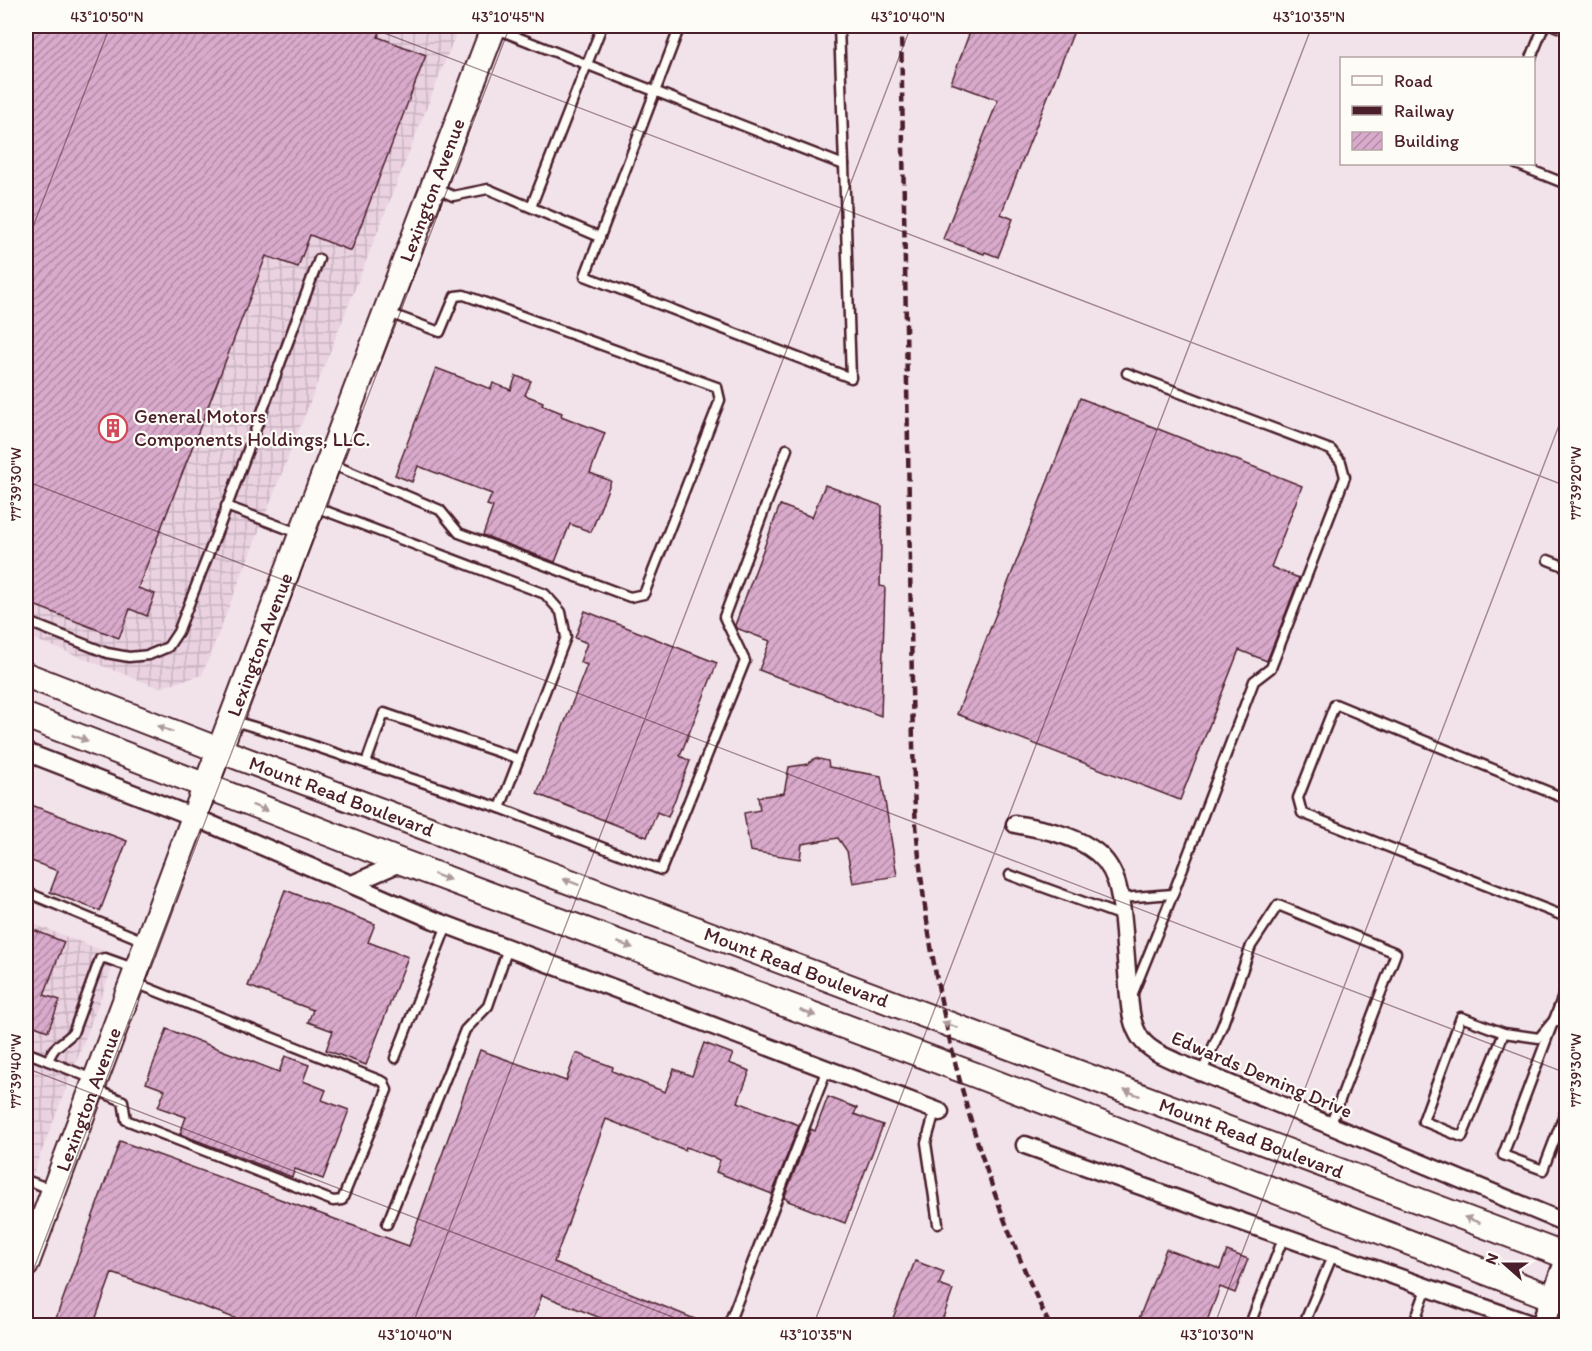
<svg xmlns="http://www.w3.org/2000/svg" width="1592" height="1351" viewBox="0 0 1592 1351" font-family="Itim,sans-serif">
<defs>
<pattern id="industrial-grid" width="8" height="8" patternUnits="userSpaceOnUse" patternTransform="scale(1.5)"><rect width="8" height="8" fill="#ead2e1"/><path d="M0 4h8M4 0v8" fill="none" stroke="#cab4c1"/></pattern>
<pattern id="building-hatch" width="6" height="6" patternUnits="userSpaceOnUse" patternTransform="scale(1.5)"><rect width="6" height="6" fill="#d9aacb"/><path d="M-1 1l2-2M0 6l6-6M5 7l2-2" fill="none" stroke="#b28aa5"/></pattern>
</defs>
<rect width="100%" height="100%" fill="#f2e3ea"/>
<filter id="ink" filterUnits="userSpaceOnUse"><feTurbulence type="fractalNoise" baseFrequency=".0167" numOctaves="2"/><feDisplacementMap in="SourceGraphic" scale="12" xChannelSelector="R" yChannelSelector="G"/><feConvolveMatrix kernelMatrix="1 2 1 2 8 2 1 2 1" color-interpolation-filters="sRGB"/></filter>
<g filter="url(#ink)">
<g fill="url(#industrial-grid)">
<path d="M26,26H459L202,675L159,688L26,636Z"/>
<path d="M26,921L117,956L26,1192Z"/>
</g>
<g fill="url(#building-hatch)" stroke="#4a1f2b" stroke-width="1.5">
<path d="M26,26H382L378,37L426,55L351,251L310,235L298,267L266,256L138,588L155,594L147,616L130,609L119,638L26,602Z"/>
<path d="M972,26H1076L1001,214L1013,219L998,257L985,252L984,254L943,239L998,100L951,83Z"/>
<path d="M436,368L491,389L493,383L511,390L516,376L531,381L525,395L543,402L542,405L562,413L561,416L605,433L590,473L611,481L591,532L570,524L555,562L483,535L493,507L487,505L492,494L418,466L412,482L395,475Z"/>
<path d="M1080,398L1302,486L1271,567L1299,578L1284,618L1267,661L1239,650L1180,800L957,714Z"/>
<path d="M825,485L882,506L880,586L885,587L881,716L759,670L770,641L736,628L735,625L780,505L812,517Z"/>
<path d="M585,611L717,663L680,756L690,761L668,817L657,812L647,837L537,794L587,665L580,662L587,643L575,638Z"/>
<path d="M815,758L828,761L829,767L881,776L897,876L853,883L847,851L838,838L802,844L800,859L750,851L744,813L760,810L758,797L784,793L789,767L808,764Z"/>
<path d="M26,803L127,841L100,911L50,892L58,871L26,859Z"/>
<path d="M285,890L375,924L368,942L408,957L366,1065L326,1050L333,1031L308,1022L313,1010L248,986Z"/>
<path d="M26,927L64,942L44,995L60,1000L48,1031L26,1023Z"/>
<path d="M167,1029L279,1072L285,1056L309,1065L303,1081L326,1090L322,1100L349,1110L323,1179L295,1169L292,1177L180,1134L186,1117L158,1107L165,1090L146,1083Z"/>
<path d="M704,1043L733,1054L729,1063L750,1071L738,1102L799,1125L772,1194L716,1172L720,1160L686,1147L685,1150L606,1119L554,1262L712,1326H621L542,1295L531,1326H256L112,1273L93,1326H68L55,1321L120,1141L409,1246L480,1050L566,1081L576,1053L613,1067L612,1071L665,1092L674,1069L692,1076Z"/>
<path d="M828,1097L857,1108L854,1114L883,1125L845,1223L788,1201L789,1200L784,1198L811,1129L815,1131Z"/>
<path d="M1166,1249L1220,1269L1227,1251L1248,1259L1235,1293L1220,1287L1205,1326H1136Z"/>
<path d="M915,1261L944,1272L939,1285L953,1290L940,1326H890Z"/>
</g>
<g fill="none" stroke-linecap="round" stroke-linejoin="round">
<g stroke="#4a1f2b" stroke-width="13">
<g id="service">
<path d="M839,26L844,165"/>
<path d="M1555,26L1566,30"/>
<path d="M494,28C611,74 727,120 844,165L851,378L585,276L680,26"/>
<path d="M1531,58L1544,26"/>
<path d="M1516,164L1566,184"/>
<path d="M433,187L453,196L488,189L600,237"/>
<path d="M531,207L602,26"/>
<path d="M1127,373L1331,450L1341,462L1345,477L1271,668L1254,681L1173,894L1133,993"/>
<path d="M329,463L440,510L459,533L630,597L644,594L720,400L717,387L464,295L455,296L440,332L386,312"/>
<path d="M226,506L301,534"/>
<path d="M1548,560L1566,567"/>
<path d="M26,621L107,653L129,657L149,655L168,647L178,632L223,517L319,259"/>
<path d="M234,721L278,734L500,808L566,637L561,612L545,594L315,507"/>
<path d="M366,763L384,713L519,759"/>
<path d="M1566,799L1335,704L1298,798L1302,813L1566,917"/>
<path d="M500,808L661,870L745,661L724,617L787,449"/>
<path d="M1010,875L1122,916"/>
<path d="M26,892L144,941"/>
<path d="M1121,898L1173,894"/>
<path d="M1566,988L1503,1155L1543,1170L1566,1110"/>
<path d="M1504,1033L1462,1137L1423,1121L1461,1017L1504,1033L1539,1038L1554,1020L1566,1023"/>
<path d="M26,1052L93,1079"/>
<path d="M395,1058L447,925"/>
<path d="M48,1061C55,1043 60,1046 73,1033L100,959L105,958L136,969"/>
<path d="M1202,1072L1223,1024L1251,946L1278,905L1396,953L1330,1126"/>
<path d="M94,1089L123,1101L126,1120L333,1201L342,1200L387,1090L384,1082L133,982"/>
<path d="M935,1111L926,1143L938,1224"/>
<path d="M26,1180L53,1190"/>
<path d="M387,1224L465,1030L488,1006L508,948"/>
<path d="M26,1325L27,1326"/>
<path d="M728,1326L827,1069"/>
<path d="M1255,1326L1250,1324L1284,1236"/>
<path d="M1303,1326L1333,1254"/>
<path d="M1413,1326L1427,1287"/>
</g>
</g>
<g stroke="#4a1f2b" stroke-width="21">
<g id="minor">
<path d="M26,752L194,817L434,920L940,1112"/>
<path d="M1015,824C1040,829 1067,833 1089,847C1120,865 1121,900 1124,932C1125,950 1127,968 1128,986C1130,1005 1130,1023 1141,1039C1150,1051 1166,1057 1179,1063L1566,1223"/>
<path d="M352,884L402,862"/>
<path d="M1025,1145L1536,1326"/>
</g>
</g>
<g stroke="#4a1f2b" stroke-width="26">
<path id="tertiary" d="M1542,1326L1566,1261"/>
</g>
<g stroke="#4a1f2b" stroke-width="28">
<g id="secondary">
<path id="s1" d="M26,675L219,750L1566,1256"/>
<path d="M26,716L402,862L978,1076L1566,1303"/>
<path id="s2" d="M26,1265L194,817L494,26"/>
</g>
</g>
<use href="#service" stroke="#fdfcf7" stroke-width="8"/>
<use href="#minor" stroke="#fdfcf7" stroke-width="16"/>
<use href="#tertiary" stroke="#fdfcf7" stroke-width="21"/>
<use href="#secondary" stroke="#fdfcf7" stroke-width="24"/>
<path stroke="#4a1f2b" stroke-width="4.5" stroke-dasharray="9 4.5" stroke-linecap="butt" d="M901,26L913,745C914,776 914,806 917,836C932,1005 976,1172 1050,1326"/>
</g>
<defs><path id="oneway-solid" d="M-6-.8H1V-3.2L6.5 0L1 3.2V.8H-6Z" transform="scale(1.5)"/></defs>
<g fill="#ac999b">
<use href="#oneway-solid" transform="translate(165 729) rotate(-159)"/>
<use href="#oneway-solid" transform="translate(80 738) rotate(21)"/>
<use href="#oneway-solid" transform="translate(260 808) rotate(21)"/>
<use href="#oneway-solid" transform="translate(442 877) rotate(20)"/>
<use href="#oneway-solid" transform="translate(571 882) rotate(-159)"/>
<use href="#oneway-solid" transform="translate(625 945) rotate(20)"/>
<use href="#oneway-solid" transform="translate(808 1013) rotate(20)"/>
<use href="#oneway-solid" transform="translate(950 1025) rotate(-159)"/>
<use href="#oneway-solid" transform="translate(1132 1093) rotate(-159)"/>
<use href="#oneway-solid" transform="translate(1472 1220) rotate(-159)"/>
</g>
</g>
<path fill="none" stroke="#4a1f2b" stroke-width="1.5" stroke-opacity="0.45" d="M366,26L1566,486M26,245L110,26M26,481L1566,1073M26,1068L696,1326M26,1289L510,26M412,1326L911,26M813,1326L1312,26M1214,1326L1566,407"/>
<defs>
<g id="building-ring" transform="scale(1.5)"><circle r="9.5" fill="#fdfcf7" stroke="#d1495b" stroke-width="1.5"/><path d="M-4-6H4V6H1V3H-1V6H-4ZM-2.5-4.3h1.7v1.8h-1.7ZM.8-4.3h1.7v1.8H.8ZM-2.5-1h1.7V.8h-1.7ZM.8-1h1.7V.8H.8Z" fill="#d1495b"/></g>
</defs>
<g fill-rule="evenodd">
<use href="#building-ring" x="113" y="428"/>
</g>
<g text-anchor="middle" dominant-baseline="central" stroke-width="4.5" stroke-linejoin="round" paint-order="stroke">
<g font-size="20" fill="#4a1f2b" stroke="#fdfcf7">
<text stroke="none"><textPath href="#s2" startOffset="1149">Lexington Avenue</textPath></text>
<text stroke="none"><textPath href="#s2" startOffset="663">Lexington Avenue</textPath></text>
<text stroke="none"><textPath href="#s1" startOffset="338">Mount Read Boulevard</textPath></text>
<text stroke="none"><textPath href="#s1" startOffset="824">Mount Read Boulevard</textPath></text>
<text transform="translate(1262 1074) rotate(23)">Edwards Deming Drive</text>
<text stroke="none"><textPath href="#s2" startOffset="177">Lexington Avenue</textPath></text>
<text stroke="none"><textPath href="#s1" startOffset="1310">Mount Read Boulevard</textPath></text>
</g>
<g font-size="20" fill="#4a1f2b" stroke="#fdfcf7" text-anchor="start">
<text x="134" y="416">General Motors<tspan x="134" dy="23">Components Holdings, LLC.</tspan></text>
</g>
</g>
<rect width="1592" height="1351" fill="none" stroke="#fdfcf7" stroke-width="66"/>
<rect x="1340" y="57" width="195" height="108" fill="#fdfcf7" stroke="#b5a4a5" stroke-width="1.5"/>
<rect x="1352" y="76" width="30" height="9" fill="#fdfcf7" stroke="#b5a4a5" stroke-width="1.5"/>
<text x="1394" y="87" font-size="18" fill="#4a1f2b">Road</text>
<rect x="1352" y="106" width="30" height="9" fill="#4a1f2b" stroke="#b5a4a5" stroke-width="1.5"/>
<text x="1394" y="117" font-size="18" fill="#4a1f2b">Railway</text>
<rect x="1352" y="132" width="30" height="18" fill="url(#building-hatch)" stroke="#b5a4a5" stroke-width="1.5"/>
<text x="1394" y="147" font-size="18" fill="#4a1f2b">Building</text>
<g transform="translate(1505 1264) rotate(291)" stroke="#fdfcf7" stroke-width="4.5" paint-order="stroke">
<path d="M0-4.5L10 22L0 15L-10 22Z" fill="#4a1f2b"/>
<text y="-9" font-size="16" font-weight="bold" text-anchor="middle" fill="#4a1f2b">N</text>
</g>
<rect x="33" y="33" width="1526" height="1285" fill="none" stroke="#4a1f2b" stroke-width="2"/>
<g font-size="15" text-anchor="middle" fill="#4a1f2b">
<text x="107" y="22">43°10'50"N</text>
<text x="508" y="22">43°10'45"N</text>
<text x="908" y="22">43°10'40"N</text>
<text x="1309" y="22">43°10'35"N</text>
<text transform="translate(1576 483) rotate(-90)" y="5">77°39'20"W</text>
<text transform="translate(16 484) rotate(-90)" y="5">77°39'30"W</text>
<text transform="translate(1576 1070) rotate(-90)" y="5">77°39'30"W</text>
<text transform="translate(16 1071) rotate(-90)" y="5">77°39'40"W</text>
<text x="415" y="1340">43°10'40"N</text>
<text x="816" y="1340">43°10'35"N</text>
<text x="1217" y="1340">43°10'30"N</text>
</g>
</svg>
